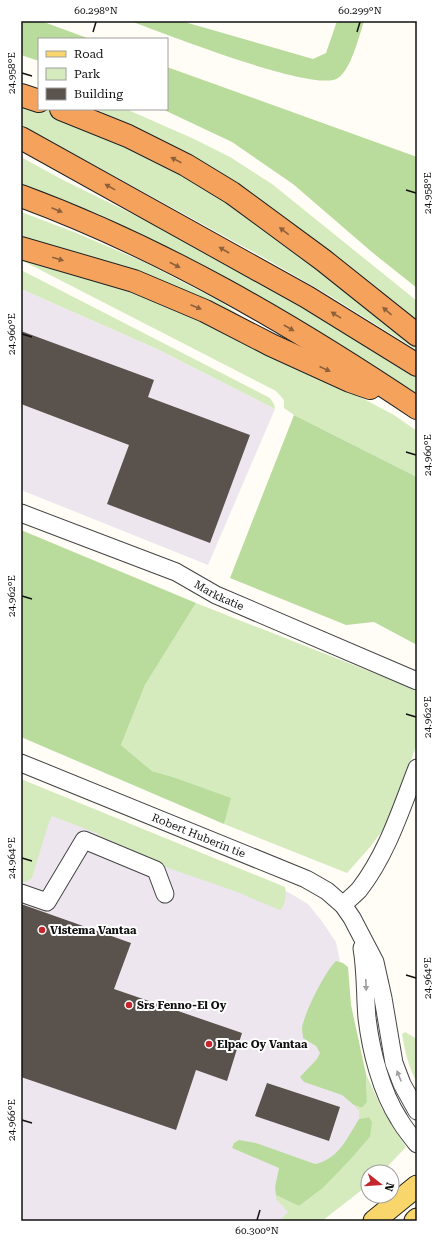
<svg xmlns="http://www.w3.org/2000/svg" width="438" height="1242" viewBox="0 0 438 1242" font-family="'Roboto Serif',serif">
<rect width="100%" height="100%" fill="#fffdf5"/>
<g fill="#eee6ef">
<path d="M21,289L157,349L275,409L208,565L21,490Z"/>
<path d="M21,781L288,892L308,904L321,920L336,942L340,961L341,988L346,1074L359,1112L367,1128L280,1221H21Z"/>
</g>
<g fill="#d5ebbd">
<path d="M21,100L39,109H47L108,133L228,199L355,296L417,348V350L330,296L266,259L21,125Z"/>
<path d="M96,109H126L194,139L230,157L272,184L417,301V326L121,122Z"/>
<path d="M21,157L61,179L218,256L342,329L417,377V395L390,377L294,317L179,254L99,214L21,184Z"/>
<path d="M21,212L74,232L144,262L221,302L242,317L175,289L21,241Z"/>
<path d="M21,257L146,294L356,395L394,415L417,431V477L294,415L284,408V400L276,391L21,260Z"/>
<path d="M21,270L270,398L274,404L275,409L157,349L21,289Z"/>
<path d="M196,603L404,685L417,692V744L385,827L370,847L347,873L224,824L230,798L176,778L152,771L121,745L145,685Z"/>
<path d="M21,779L285,887C287,894 285,906 280,910L277,909L237,892L134,856L121,851L96,833L52,816L48,825L32,878L26,882H21Z"/>
<path d="M405,1032L417,1039V1083C409,1068 405,1052 402,1034Z"/>
<path d="M366,1074L382,1109L406,1147L382,1172H368V1185L322,1221H279L288,1212L276,1199V1195L299,1206L323,1188L350,1160L370,1137L369,1117L359,1119V1111L354,1105L362,1108L367,1102Z"/>
</g>
<g fill="#b9dc9c">
<path d="M21,21H41L90,39H39V61L21,55Z"/>
<path d="M130,21H181L313,59L326,53L337,21H364C359,36 351,70 338,78C316,94 161,32 130,21Z"/>
<path d="M167,67L417,157V288L373,253L293,184L232,142L162,109H167Z"/>
<path d="M294,415L417,477V645L374,622L346,625L230,578Z"/>
<path d="M21,530L196,603L145,685L121,745L152,771L176,778L231,798L224,824L21,737Z"/>
<path d="M336,961L343,963L348,967L351,1005L366,1074L367,1102L362,1108L354,1105L342,1095L304,1082L300,1077L317,1059L320,1053L316,1046L303,1038C303,1035 302,1031 302,1028C304,1014 325,971 336,961Z"/>
<path d="M369,1117L372,1122L370,1137L350,1160L323,1188L299,1206L276,1195L275,1187L279,1168L232,1148L234,1143L239,1140L256,1143L315,1164C339,1159 347,1138 359,1119Z"/>
</g>
<g fill="#5a524d">
<path d="M21,331L154,380L148,397L250,435L210,543L107,504L129,445L21,404Z"/>
<path d="M21,904L131,943L114,989L242,1033L227,1081L196,1070L176,1130L21,1077Z"/>
<path d="M267,1083L340,1107L329,1141L255,1116Z"/>
</g>
<g fill="none" stroke-linecap="round" stroke-linejoin="round">
<g stroke="#444" stroke-width="19">
<g id="minor">
<path id="s1" d="M21,513L176,572L216,595L417,681"/>
<path id="s2" d="M21,763L306,879L327,891L343,905L352,918L375,962L383,998L394,1063L402,1084L417,1111"/>
<path d="M21,893L47,902L84,840L156,870L165,894"/>
<path d="M343,905C348,900 354,895 359,890C387,854 401,809 417,768"/>
<path d="M362,948C366,971 365,995 367,1018C371,1051 381,1091 399,1119C404,1128 411,1136 417,1144"/>
</g>
</g>
<g stroke="#222" stroke-width="23">
<g id="major">
<path d="M374,1221L417,1186"/>
<path d="M415,1221L417,1219"/>
</g>
</g>
<g stroke="#222" stroke-width="24">
<g id="highway">
<path d="M21,95L39,101"/>
<path d="M61,109L128,136L186,165L232,193L323,260L417,335"/>
<path d="M21,138L307,297L417,365"/>
<path d="M21,196C162,248 293,325 417,408"/>
<path d="M21,248L134,281L205,311L271,345L350,381L370,388"/>
</g>
</g>
<use href="#minor" stroke="#fff" stroke-width="17"/>
<use href="#major" stroke="#f9d66b" stroke-width="21"/>
<use href="#highway" stroke="#f5a25d" stroke-width="22"/>
</g>
<defs><path id="oneway-solid" d="M-6-.8H1V-3.2L6.5 0L1 3.2V.8H-6Z"/></defs>
<g fill="#8e613b">
<use href="#oneway-solid" transform="translate(176 160) rotate(-153)"/>
<use href="#oneway-solid" transform="translate(110 187) rotate(-151)"/>
<use href="#oneway-solid" transform="translate(57 210) rotate(23)"/>
<use href="#oneway-solid" transform="translate(284 231) rotate(-143)"/>
<use href="#oneway-solid" transform="translate(224 250) rotate(-150)"/>
<use href="#oneway-solid" transform="translate(58 259) rotate(16)"/>
<use href="#oneway-solid" transform="translate(175 265) rotate(28)"/>
<use href="#oneway-solid" transform="translate(196 307) rotate(23)"/>
<use href="#oneway-solid" transform="translate(387 311) rotate(-140)"/>
<use href="#oneway-solid" transform="translate(336 315) rotate(-148)"/>
<use href="#oneway-solid" transform="translate(289 328) rotate(30)"/>
<use href="#oneway-solid" transform="translate(325 369) rotate(24)"/>
</g>
<g fill="#a0a0a0">
<use href="#oneway-solid" transform="translate(366 985) rotate(88)"/>
<use href="#oneway-solid" transform="translate(399 1076) rotate(-112)"/>
</g>
<path fill="none" stroke="#111" stroke-width="1.5" d="M93,32L96,22M357,32L360,22M22,73L32,76M406,190L416,193M22,334L32,337M406,452L416,455M22,596L32,599M406,714L416,717M22,858L32,861M406,975L416,978M22,1120L32,1123M257,1220L260,1210"/>
<g fill="#c4262e" stroke="#fff" stroke-width="1.5">
<circle cx="42" cy="930" r="4"/>
<circle cx="129" cy="1005" r="4"/>
<circle cx="209" cy="1044" r="4"/>
</g>
<g text-anchor="middle" dominant-baseline="central" stroke-width="4" stroke-linejoin="round" paint-order="stroke">
<g font-size="11" fill="#111" stroke="#fff">
<text stroke="none"><textPath href="#s1" startOffset="215">Markkatie</textPath></text>
<text stroke="none"><textPath href="#s2" startOffset="192">Robert Huberin tie</textPath></text>
</g>
<g font-size="11" font-weight="bold" fill="#111" stroke="#fff" text-anchor="start">
<text x="50" y="930">Vistema Vantaa</text>
<text x="137" y="1005">Srs Fenno-El Oy</text>
<text x="217" y="1044">Elpac Oy Vantaa</text>
</g>
</g>
<rect width="438" height="1242" fill="none" stroke="#ffffff" stroke-width="44"/>
<rect x="38" y="38" width="130" height="72" fill="#ffffff" stroke="#a0a0a0"/>
<rect x="46" y="51" width="20" height="6" fill="#f9d66b" stroke="#a0a0a0"/>
<text x="74" y="58" font-size="12" fill="#111111">Road</text>
<rect x="46" y="68" width="20" height="12" fill="#d5ebbd" stroke="#a0a0a0"/>
<text x="74" y="78" font-size="12" fill="#111111">Park</text>
<rect x="46" y="88" width="20" height="12" fill="#5a524d" stroke="#a0a0a0"/>
<text x="74" y="98" font-size="12" fill="#111111">Building</text>
<g transform="translate(380 1184) rotate(107)"><circle r="19" fill="#ffffff" stroke="#a0a0a0"/>
<path d="M0-3L7 15L0 10L-7 15Z" fill="#c4262e"/>
<text y="-6" font-size="11" font-weight="bold" text-anchor="middle" fill="#111111">N</text>
</g>
<rect x="22" y="22" width="394" height="1198" fill="none" stroke="#111" stroke-width="1.5"/>
<g font-size="10" text-anchor="middle" fill="#111">
<text x="96" y="14">60.298°N</text>
<text x="360" y="14">60.299°N</text>
<text transform="translate(11 73) rotate(-90)" y="4">24.958°E</text>
<text transform="translate(427 193) rotate(-90)" y="4">24.958°E</text>
<text transform="translate(11 334) rotate(-90)" y="4">24.960°E</text>
<text transform="translate(427 455) rotate(-90)" y="4">24.960°E</text>
<text transform="translate(11 596) rotate(-90)" y="4">24.962°E</text>
<text transform="translate(427 717) rotate(-90)" y="4">24.962°E</text>
<text transform="translate(11 858) rotate(-90)" y="4">24.964°E</text>
<text transform="translate(427 978) rotate(-90)" y="4">24.964°E</text>
<text transform="translate(11 1120) rotate(-90)" y="4">24.966°E</text>
<text x="257" y="1234">60.300°N</text>
</g>
</svg>
